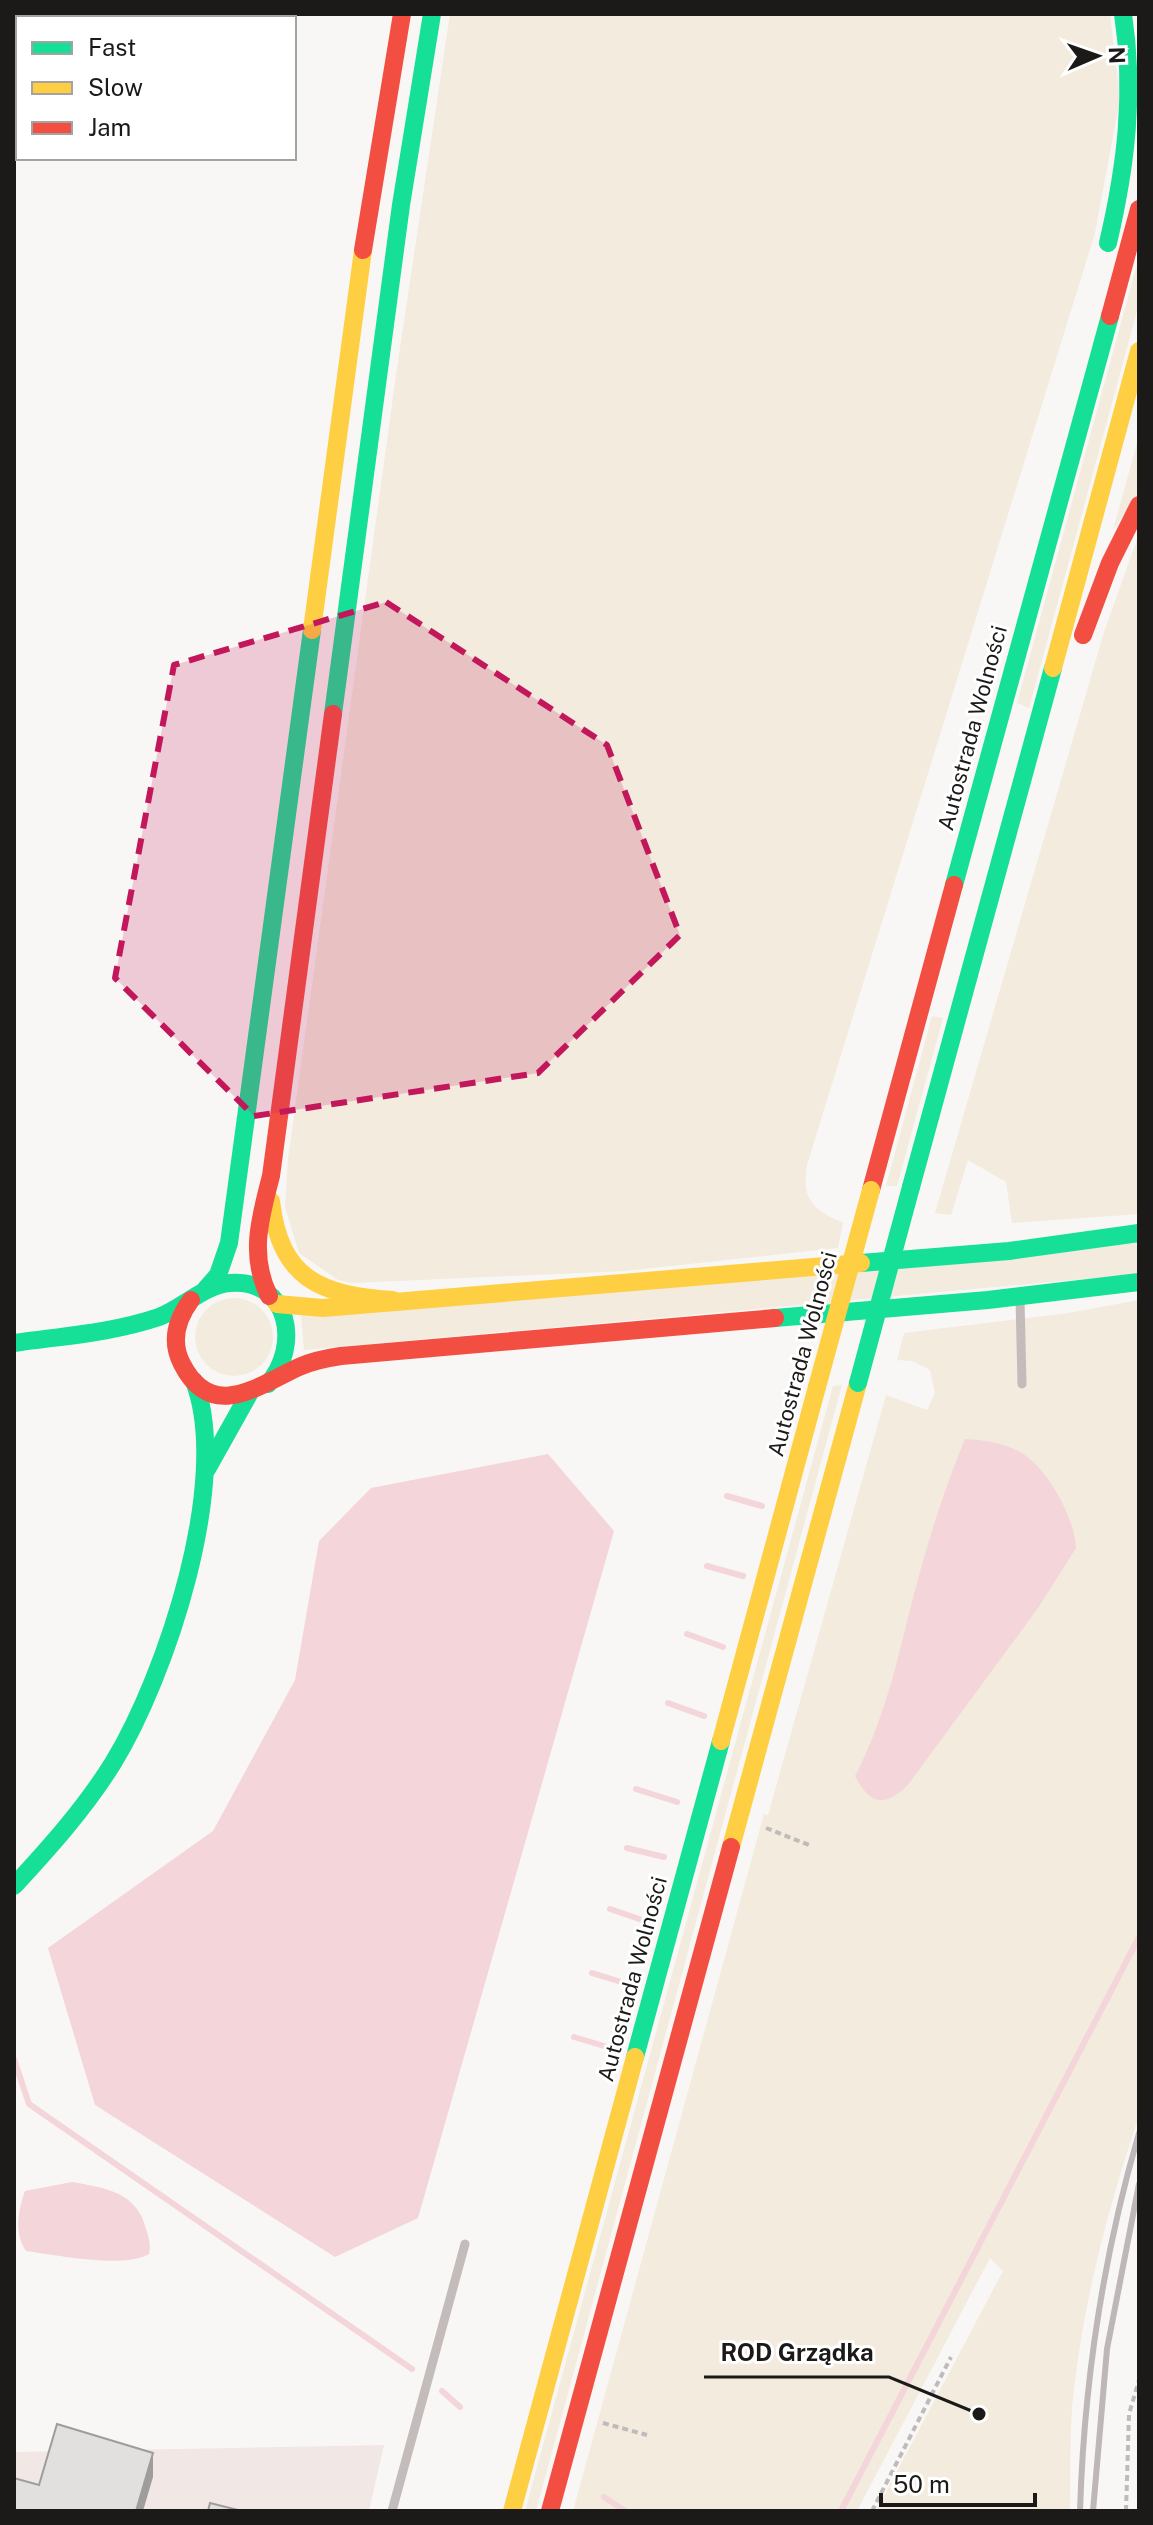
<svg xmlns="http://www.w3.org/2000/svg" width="1153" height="2525" viewBox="0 0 1153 2525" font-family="'Public Sans',sans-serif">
<rect width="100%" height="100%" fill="#f9f7f5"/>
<path fill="#f1e8e5" d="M384,2445L369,2511H14V2452Z"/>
<g fill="#f2ebde">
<path d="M450,14H1110L1120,99L1095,233L807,1165C801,1200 813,1209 843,1223L838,1248L625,1271L352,1283L338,1280L299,1253L285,1207L288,1159L397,368Z"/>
<path d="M1139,257V304L1029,708L1017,703Z"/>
<path d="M1139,436V492L1113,530Z"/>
<path d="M1139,534V1214L1012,1223L1006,1182L968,1160L951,1215L935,1213L1104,632Z"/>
<path d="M932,1016L943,1018L897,1186H886Z"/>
<path d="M1139,1242V1274L304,1350L301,1315Z"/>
<circle cx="234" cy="1337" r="39"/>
<path d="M1139,1300V2116C1109,2205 1085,2295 1074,2389C1069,2429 1071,2471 1070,2511H876L1003,2271L990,2258L857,2511H573L764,1814L768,1815L886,1395L927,1410L935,1393L930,1370L912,1361L897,1360L904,1333L1068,1313Z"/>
<path d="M842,1385L536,2511H525L833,1386Z"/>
</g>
<g fill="#f3d5da">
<path d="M965,1439C983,1440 1004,1443 1020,1452C1047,1467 1075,1518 1076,1548L1038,1608L907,1786C883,1808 870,1804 855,1776C884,1721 897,1662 912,1602C926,1547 943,1492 965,1439Z"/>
<path d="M548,1454L614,1531L418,2218L335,2257L95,2105L48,1948L213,1831L295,1680L319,1541L371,1488Z"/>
<path d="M72,2182C106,2188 137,2192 146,2229C149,2238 151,2245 149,2254C123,2269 57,2255 26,2251C14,2234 18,2210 25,2191Z"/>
</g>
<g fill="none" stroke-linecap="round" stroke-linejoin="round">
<g stroke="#f3d5da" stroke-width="6">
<path d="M727,1496L762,1506"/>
<path d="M707,1566L743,1576"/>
<path d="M687,1634L723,1647"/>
<path d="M668,1703L704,1716"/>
<path d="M636,1789L677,1802"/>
<path d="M627,1848L664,1857"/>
<path d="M610,1909L648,1922"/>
<path d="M592,1973L631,1985"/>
<path d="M574,2037L614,2049"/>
<path d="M14,2059L29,2104L412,2369"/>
<path d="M442,2391L460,2407"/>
<path d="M604,2497L625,2511"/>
<path d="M841,2511L1139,1937"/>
</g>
<g stroke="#bebbba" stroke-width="4" stroke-dasharray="6 4" stroke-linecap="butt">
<path d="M766,1828L809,1845"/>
<path d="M603,2423L647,2435"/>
<path d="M872,2511L951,2357"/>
<path d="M1126,2511L1129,2414L1139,2380"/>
</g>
<g stroke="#c3bcbb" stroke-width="9">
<path d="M1020,1299L1022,1384"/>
<path d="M392,2511L465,2244"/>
</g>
<g stroke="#16e098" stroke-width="18">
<path d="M1108,243C1126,166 1135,93 1123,14"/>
<path d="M333,714L401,205L432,14"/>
<path d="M954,885L1110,316"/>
<path d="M911,1187L1053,668"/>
<path d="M861,1263L1009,1251L1139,1233"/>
<path d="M205,1290L218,1275L229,1243L312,630"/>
<path d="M775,1318L988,1300L1139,1282"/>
<path d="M14,1343C62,1336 112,1333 159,1317C183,1308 204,1285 230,1283C290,1279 301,1346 268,1384"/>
<path d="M207,1469L249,1394"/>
<path d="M14,1886C50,1847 85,1808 113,1763C166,1676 232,1480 194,1381"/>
<path d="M635,2057L721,1741"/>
</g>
<g stroke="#ffcf43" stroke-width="18">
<path d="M312,630L363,250"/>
<path d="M1053,668L1139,351"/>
<path d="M271,1201C280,1279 320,1295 393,1300"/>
<path d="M277,1304L323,1308L861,1263"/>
<path d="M721,1741L817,1387"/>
<path d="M731,1847L858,1383"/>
<path d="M512,2511L635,2057"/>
</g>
<g stroke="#f24e42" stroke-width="18">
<path d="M363,250L402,14"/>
<path d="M1110,316L1139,209"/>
<path d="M1083,635L1110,563L1139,505"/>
<path d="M871,1190L954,885"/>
<path d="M269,1296C249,1255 260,1218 271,1176L333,714"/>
<path d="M191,1300C177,1319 170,1341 182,1364C212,1423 259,1385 299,1367C312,1361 327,1358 341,1356L775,1318"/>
<path d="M550,2511L731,1847"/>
</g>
<g stroke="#bdb8b7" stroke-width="6">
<path d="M1080,2511C1084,2383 1103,2256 1139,2133"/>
<path d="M1093,2511L1107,2349L1139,2184"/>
</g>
<path stroke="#16e098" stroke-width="18" d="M858,1383L911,1187"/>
<path stroke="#ffcf43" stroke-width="18" d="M817,1387L871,1190"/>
</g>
<path fill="#9e9d9c" d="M153,2453V2477L143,2511H136Z"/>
<g fill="#e2e0df" stroke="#9e9d9c" stroke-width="2">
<path d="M57,2424L153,2453L136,2511H14V2478L39,2485Z"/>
<path d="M210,2503L242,2511H208Z"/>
</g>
<path fill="#c2185b" fill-opacity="0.2" stroke="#c2185b" stroke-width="6" stroke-dasharray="16 10" stroke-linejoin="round" d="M386,602L607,745L680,935L538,1073L254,1116L115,978L174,665Z"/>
<g text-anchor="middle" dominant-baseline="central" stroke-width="6" stroke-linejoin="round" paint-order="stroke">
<g font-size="22" fill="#1c1a19" stroke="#fff">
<text transform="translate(972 728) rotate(-75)">Autostrada Wolności</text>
<text transform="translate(802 1354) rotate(-75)">Autostrada Wolności</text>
<text transform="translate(632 1979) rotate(-75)">Autostrada Wolności</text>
</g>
</g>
<path fill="none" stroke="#1c1a19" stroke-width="3" d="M979 2414L889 2377H704"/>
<circle fill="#1c1a19" stroke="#fff" stroke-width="3" cx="979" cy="2414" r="8"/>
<g font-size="24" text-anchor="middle" font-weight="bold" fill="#1c1a19" stroke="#fff" stroke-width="6" stroke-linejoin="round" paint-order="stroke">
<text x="797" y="2361">ROD Grządka</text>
</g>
<rect width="1153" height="2525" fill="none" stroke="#1c1a19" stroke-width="32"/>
<rect x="16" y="16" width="280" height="144" fill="#ffffff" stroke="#a4a3a3" stroke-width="2"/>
<rect x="32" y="42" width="40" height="12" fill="#16e098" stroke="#a4a3a3" stroke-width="2"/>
<text x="88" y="56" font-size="24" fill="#1c1a19">Fast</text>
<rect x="32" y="82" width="40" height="12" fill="#ffcf43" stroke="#a4a3a3" stroke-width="2"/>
<text x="88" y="96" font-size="24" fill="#1c1a19">Slow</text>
<rect x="32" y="122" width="40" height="12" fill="#f24e42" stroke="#a4a3a3" stroke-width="2"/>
<text x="88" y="136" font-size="24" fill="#1c1a19">Jam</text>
<g transform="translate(1097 56) rotate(88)" stroke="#ffffff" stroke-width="6" paint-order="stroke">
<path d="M0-6L14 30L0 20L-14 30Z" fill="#1c1a19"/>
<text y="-12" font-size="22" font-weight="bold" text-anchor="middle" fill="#1c1a19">N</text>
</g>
<path d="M881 2493v12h154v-12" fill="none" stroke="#1c1a19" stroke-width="4"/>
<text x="893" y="2493" font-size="24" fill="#1c1a19" stroke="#ffffff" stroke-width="6" paint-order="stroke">50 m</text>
</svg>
